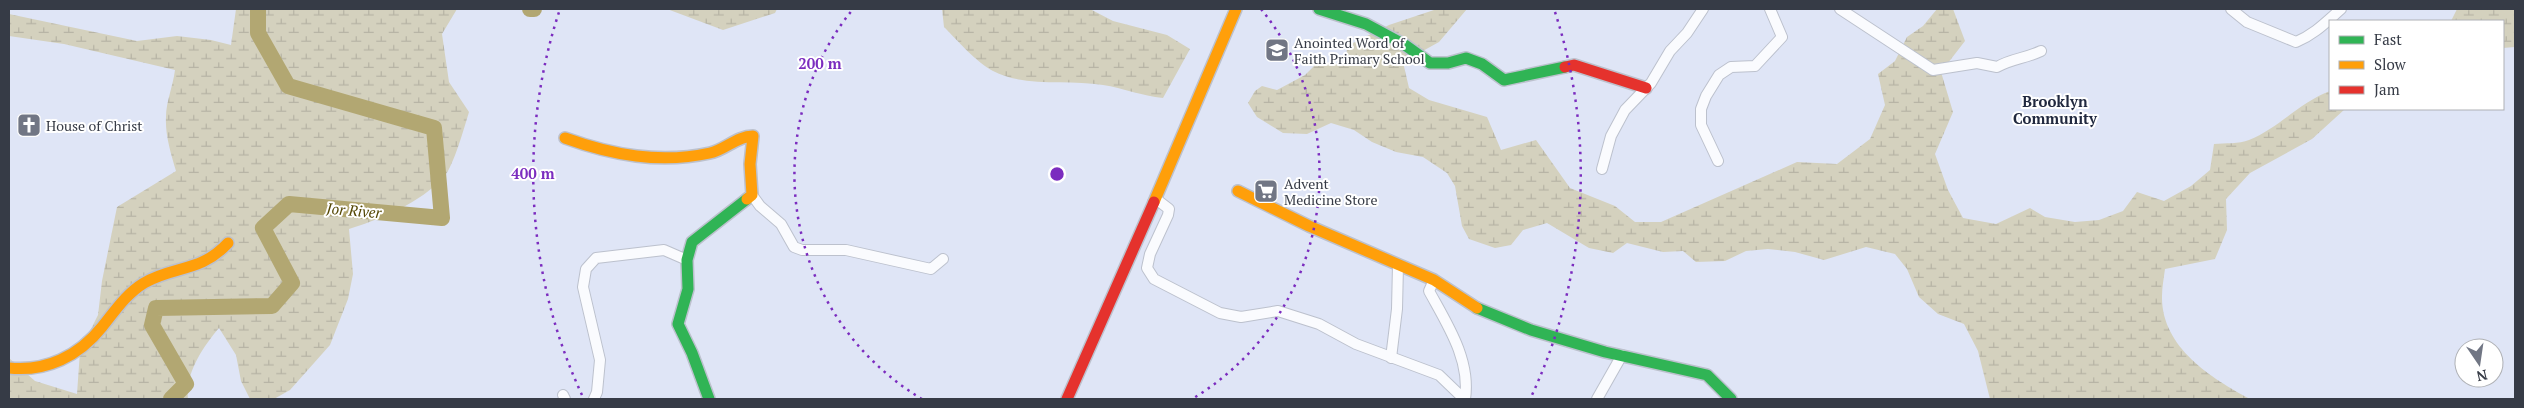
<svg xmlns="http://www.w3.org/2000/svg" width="2524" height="408" viewBox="0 0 2524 408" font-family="'PT Serif',serif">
<defs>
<pattern id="wetland-marsh" width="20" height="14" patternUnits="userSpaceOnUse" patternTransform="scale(1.25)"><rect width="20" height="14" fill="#d4d1be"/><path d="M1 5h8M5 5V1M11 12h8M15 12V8" fill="none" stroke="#b7b4a5"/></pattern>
</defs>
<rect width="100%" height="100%" fill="#dfe5f6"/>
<g fill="url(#wetland-marsh)">
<path d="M236,9H457L442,34L449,82L469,112C464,128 454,165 444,177C420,203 381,219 349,229L353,274L348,299L330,345L290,390L274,399H250L241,381L236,355L219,328C203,347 185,373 188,399H9V358L35,381L77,394L80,351L98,315L102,281L117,207L176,171C171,154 165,135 166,117C166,102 173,86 175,70L64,44L9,36V14L137,41L177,36L211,40L231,45Z"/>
<path d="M667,9H777L775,13L723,30Z"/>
<path d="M942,9H1090L1113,21L1167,35L1190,49L1163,98C1142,96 1123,88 1103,85C1068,79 1025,88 993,71C977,63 957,40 944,27Z"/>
<path d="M1437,9H1467L1439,42L1403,62L1409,88L1429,100L1487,117L1501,150L1536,140L1570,188L1615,206L1635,222H1661L1797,162L1837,164L1870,139L1885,105L1878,74L1895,61L1907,37L1923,26L1937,9H1953L1965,41L1941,72L1953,112L1935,154L1948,190L1963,218L1996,224L2030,208L2045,217L2075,222L2099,220L2123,211L2137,192L2164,201L2191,186L2210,170L2214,144C2225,143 2239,144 2249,140C2279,128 2300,102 2330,91V109H2345L2312,139L2250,173L2226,199L2227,230L2215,259L2165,269C2164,277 2162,287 2162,296C2161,347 2211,378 2250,399H1990L1978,351L1964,324L1938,314L1919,297L1907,269L1895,254L1866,247L1824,260L1795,252L1768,249L1746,251L1725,261L1696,262L1683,251L1663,252L1627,243L1613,253L1589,248L1547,223L1523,230L1511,245L1495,248L1469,239L1462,226L1455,186L1447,173L1423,157L1396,152L1372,142L1354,130L1331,123L1307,134L1283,133L1257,117L1248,103L1255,91L1262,86L1277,90L1305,75L1318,62L1346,65L1347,46L1389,25Z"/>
<path d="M2457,9H2515V47L2503,48V21H2451Z"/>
</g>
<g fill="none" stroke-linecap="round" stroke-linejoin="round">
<g stroke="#b2a772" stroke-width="16">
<path d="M530,9H534"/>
<path d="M171,399L186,384L152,325L156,308L272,306L292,283L263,228L289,204L442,218L434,128L288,86L258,33V9"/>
</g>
<g stroke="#bcc1cd" stroke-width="12">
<g id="street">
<path d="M1840,9L1933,70L1977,63L1997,67C2013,58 2024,59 2041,51"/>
<path d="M2231,9L2247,22L2296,42C2315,34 2326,22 2341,9"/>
<path d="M1718,161L1701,125V109L1706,96L1719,75L1731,67L1755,66L1782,37L1770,9"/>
<path d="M1602,169L1611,136L1625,110L1651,83L1670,51L1687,33L1703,9"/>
<path d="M752,195L760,206L781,224L794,247L802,250H846L931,269L943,259"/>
<path d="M1156,199L1169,209L1168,215L1150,254L1147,268L1154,279L1220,313L1241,317L1278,311L1319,324L1356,344L1439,375L1464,399"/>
<path d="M1434,280L1429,291C1447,324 1471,360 1465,399"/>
<path d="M1391,358L1397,309L1398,265"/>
<path d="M563,395L565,399"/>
<path d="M594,399L597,392L600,360L583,287L586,269L596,258L664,250L687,260"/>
<path d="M1597,399L1622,355"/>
</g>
</g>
<g stroke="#bcc1cd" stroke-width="14">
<g id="fast">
<path d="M1319,9L1366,24L1405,45L1430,63H1448L1466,58L1482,64L1504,80L1565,67"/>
<path d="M1477,308L1531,330L1605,352L1707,375L1731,399"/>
<path d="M709,399L692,353L678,324L688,289L687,260L692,242L747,199"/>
</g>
</g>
<g stroke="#bcc1cd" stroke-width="14">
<g id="slow">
<path d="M565,138C612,155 660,164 710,153C725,150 737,136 753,136L750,164L752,195L747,199"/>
<path d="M1238,191L1309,226L1434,280L1477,308"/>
<path d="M1154,202L1236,9"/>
<path d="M9,368C46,372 79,356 102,327C115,311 126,294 144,283C175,265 200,273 228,243"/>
</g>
</g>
<g stroke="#bcc1cd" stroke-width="14">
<g id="jam">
<path d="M1565,67L1574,65L1646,88"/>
<path d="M1067,399L1154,202"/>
</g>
</g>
<use href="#street" stroke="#fafbfe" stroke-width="10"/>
<use href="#fast" stroke="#30b455" stroke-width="11"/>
<use href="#slow" stroke="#ff9f0a" stroke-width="11"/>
<use href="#jam" stroke="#e5322d" stroke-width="11"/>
</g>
<g fill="none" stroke="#7b2cbf" stroke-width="2.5" stroke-dasharray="2.5 5">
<path d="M922 399A262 262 0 0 1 853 9M1261 9A262 262 0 0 1 1192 399"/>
<path d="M582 395A524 524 0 0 1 559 12M1555 12A524 524 0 0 1 1532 395"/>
</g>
<defs>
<g id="school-square" transform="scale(1.25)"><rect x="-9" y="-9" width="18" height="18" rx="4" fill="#717684" stroke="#fff"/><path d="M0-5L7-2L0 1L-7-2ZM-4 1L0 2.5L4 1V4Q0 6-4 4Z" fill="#fff"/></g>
<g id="church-square" transform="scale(1.25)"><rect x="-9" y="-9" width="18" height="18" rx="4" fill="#717684" stroke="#fff"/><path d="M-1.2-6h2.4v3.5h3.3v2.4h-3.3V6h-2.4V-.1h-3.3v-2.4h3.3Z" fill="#fff"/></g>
<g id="supermarket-square" transform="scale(1.25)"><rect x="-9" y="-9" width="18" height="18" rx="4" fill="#717684" stroke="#fff"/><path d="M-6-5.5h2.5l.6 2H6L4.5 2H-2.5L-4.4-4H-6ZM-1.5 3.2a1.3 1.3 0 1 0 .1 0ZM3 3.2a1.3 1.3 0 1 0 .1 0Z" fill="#fff"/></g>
</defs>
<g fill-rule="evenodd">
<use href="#school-square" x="1277" y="50"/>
<use href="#church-square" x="29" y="125"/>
<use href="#supermarket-square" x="1266" y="191"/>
</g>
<g text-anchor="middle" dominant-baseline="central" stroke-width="4" stroke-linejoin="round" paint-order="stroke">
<g font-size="14" fill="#363b46" stroke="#fff" text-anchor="start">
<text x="1294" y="42">Anointed Word of<tspan x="1294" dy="16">Faith Primary School</tspan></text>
<text x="46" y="125">House of Christ</text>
<text x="1284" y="183">Advent<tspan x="1284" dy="16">Medicine Store</tspan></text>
</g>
<g font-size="15" font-weight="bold" fill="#21293f" stroke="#fff">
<text x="2055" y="101">Brooklyn<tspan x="2055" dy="17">Community</tspan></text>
</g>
<g font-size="15" font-style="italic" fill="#544704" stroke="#fff">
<text transform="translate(354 210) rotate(5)">Jor River</text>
</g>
</g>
<circle cx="1057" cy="174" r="8" fill="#7b2cbf" stroke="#fff" stroke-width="2.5"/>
<g font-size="15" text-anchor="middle" font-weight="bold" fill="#7b2cbf" stroke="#fff" stroke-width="4" stroke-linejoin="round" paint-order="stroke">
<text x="820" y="69">200 m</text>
<text x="533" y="179">400 m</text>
</g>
<rect width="2524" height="408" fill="none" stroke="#363b46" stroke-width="20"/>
<rect x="2329" y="20" width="175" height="90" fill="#ffffff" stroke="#afb1b5"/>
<rect x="2339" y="36" width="25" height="8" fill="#30b455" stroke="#afb1b5"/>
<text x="2374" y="45" font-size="15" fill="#363b46">Fast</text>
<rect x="2339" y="61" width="25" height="8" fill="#ff9f0a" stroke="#afb1b5"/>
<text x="2374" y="70" font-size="15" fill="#363b46">Slow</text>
<rect x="2339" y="86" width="25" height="8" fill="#e5322d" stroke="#afb1b5"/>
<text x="2374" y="95" font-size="15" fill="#363b46">Jam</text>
<g transform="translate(2479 363) rotate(167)"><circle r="24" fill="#ffffff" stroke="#afb1b5"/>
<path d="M0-4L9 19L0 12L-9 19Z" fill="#717684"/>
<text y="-8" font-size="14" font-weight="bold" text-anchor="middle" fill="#363b46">N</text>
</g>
</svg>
